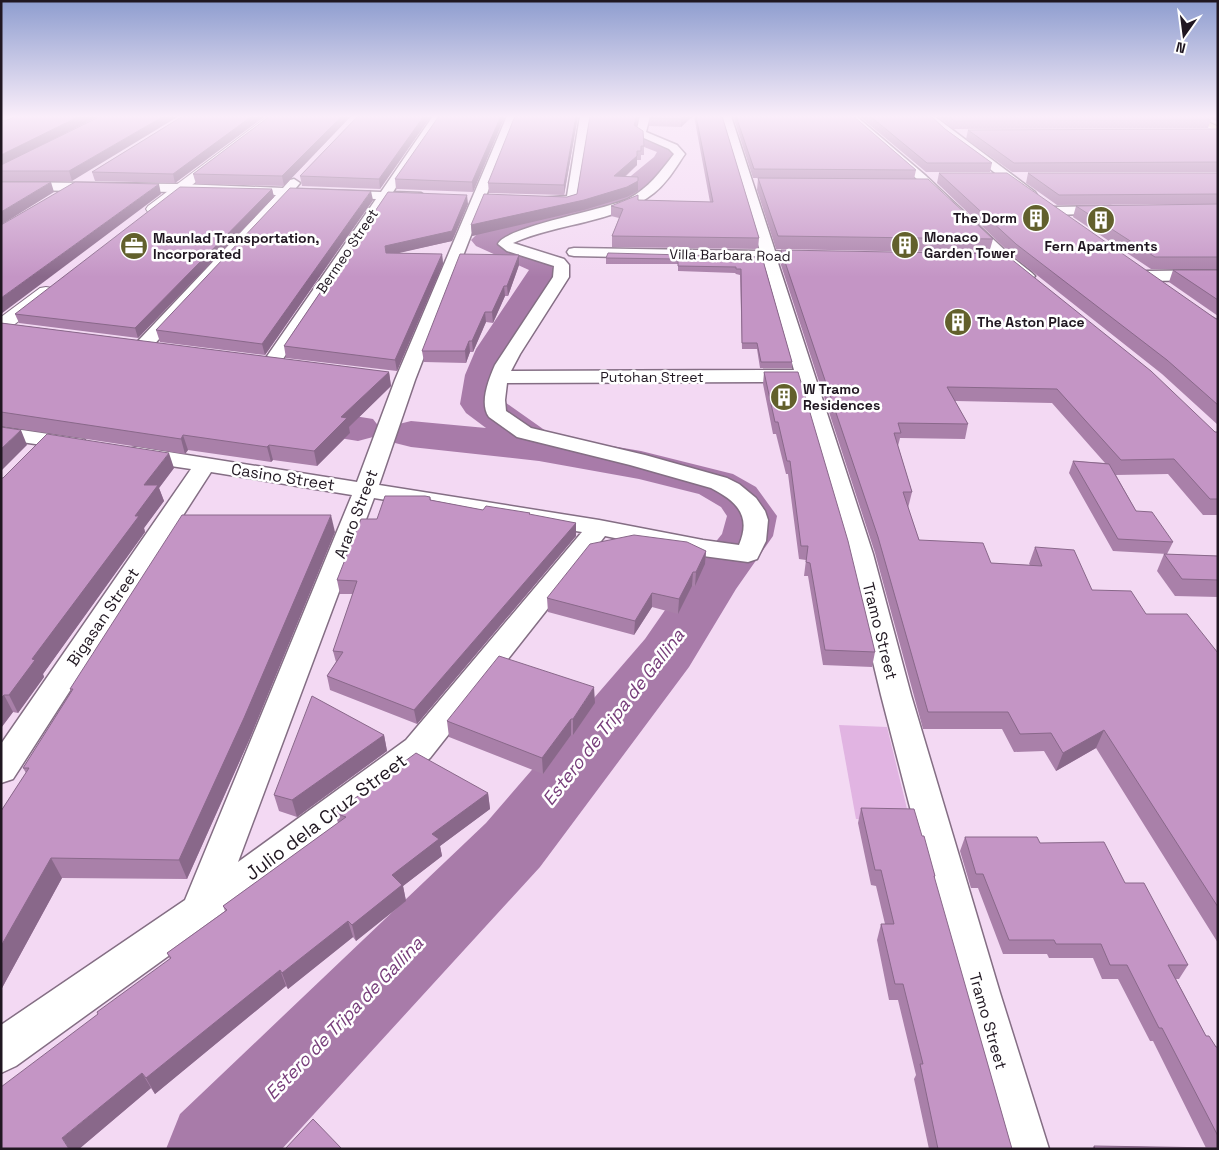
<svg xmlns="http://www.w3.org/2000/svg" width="1219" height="1150" viewBox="0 0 1219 1150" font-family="'Space Grotesk',sans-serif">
<rect width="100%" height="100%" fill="#f3d9f3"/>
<path fill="#e1b4e2" d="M839,725L887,727L910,821L856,819Z"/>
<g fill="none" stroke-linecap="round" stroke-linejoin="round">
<g fill="#a87ba9" fill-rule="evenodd">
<path d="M625,116H645V132L678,144L681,149L672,166L627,206L508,239L558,259L563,266L514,349L505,375L502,400L553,436L641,451L733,474L756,487L777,516L773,536L736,589L689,667L540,867L282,1149H166L180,1114L486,823L645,639L690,574L722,534L727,516L721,507L699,494L639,479L539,461L411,447L395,443L389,434L395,425L411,421L486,428L466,413L460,404L465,375L476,349L529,270L476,246L471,240L483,228L609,194L654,157L657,152L626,140L623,135Z"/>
<path d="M274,403L373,419L380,428L373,437L358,441L259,425L253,416L259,407Z"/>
</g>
<g stroke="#846e84" stroke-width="3">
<g id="minor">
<path d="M433,116H443L393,192L421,193L427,197L421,201L388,199L281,362L279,366L272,368L265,366L263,362L376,199L289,196L150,349L144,350L138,349L135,345L138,341L276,195L180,192L1,190V182L180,184L283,188L290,180L294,179L300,183L295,189L381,192Z"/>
<path d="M507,116H517L415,380L379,485L599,520L703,540L739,545C752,515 736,501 711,488L630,465L517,437L489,417C479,403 489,379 495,365L553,277L554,266L507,251L498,244C505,227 604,210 628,199C649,188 660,172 674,154L669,149L637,135L636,133L640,116H650L646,132L677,145L685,154C676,167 667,183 654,193C617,223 557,223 513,243L564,259L569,265V277L520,354L511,371L794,370L763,260L574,256L569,255L567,252L569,249L574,248L760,251L721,116H731L775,251L791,253L793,256L791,259L777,260L873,554L911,695L1000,993L1049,1149H1001L958,993L881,695L847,554L798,382L507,383L505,400L506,411L531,428L645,455L727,478L739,484L756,498L765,511L768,520L766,541L757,559L748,562L703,556L605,536L430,758L214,923L16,1066L1,1073V1025L185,900L352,495L211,472L13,779L1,783V744L191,469L137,461L129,459L126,454L129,449L137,447L357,482L395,380ZM374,498L582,532L406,740L238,862Z"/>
<path d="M580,116H590L579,199L573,203L539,204L537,201L539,198L567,196Z"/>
<path d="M845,116H856L926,176L1012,257L1032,273L1035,276L1032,279H1022L1002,263L918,180Z"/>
<path d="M923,116H934L1035,192L1037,195L1035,198H1027Z"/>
<path d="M1110,206L1115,207L1116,210L1115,213L1053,215L1047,211L1053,207Z"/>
<path d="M1218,270V280L1147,281L1142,279L1139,276L1142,273L1147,271Z"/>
<path d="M1,427L76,438L84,439L87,444L84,449L76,450L1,439Z"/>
</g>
</g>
<g stroke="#846e84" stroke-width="2">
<g id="tertiary">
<path d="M1,116H36L31,119L1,120Z"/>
<path d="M268,116H279L158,212H148L146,209L148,206Z"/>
<path d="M46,287L52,288L54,292L52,296L7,330L1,331V317L40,288Z"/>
</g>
</g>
<g stroke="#fff" stroke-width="2">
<path id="primary" d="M1187,116H1200L1218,124V131Z"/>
</g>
<use href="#minor" fill="#fff" fill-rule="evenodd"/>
<use href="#tertiary" fill="#fff" fill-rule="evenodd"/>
<use href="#primary" fill="#e4e08f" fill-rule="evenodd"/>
<path stroke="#4e414f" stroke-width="1" d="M1196,116L1218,126"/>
</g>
<g fill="#a980a9">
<path d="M16,116H99L34,149L101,116L72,181H1V171Z"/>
<path d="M183,116H265L175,183L95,181L92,172Z"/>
<path d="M270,116H351L284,186L196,184L193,174Z"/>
<path d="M358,116H431L380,189L302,186L300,176Z"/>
<path d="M505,116L473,192L396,189L395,179Z"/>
<path d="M578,116L564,195L489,193L488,183Z"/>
<path d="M590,116H638L636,126L644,146V155H641V160H637V165L625,177L638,191L627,197L584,210L472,236L471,225L577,194Z"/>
<path d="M693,116L681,127L649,126L650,118Z"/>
<path d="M694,116H722L759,238L758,249L612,247V236L619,218L611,216V206L638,200L710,202Z"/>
<path d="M733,116H853L916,170L914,179L993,239L989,253L776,249L757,190L758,178H753Z"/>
<path d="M859,116H931L945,129L992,163L990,172H926Z"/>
<path d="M937,116H1203L1211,120L1208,128L953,129Z"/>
<path d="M1205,116H1218V122Z"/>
<path d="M1218,129V172H1012L966,139L968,130Z"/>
<path d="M939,173L1218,319V425L1162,374L1013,256L937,183Z"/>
<path d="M1028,173H1218V204L1057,205L1026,183Z"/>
<path d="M272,189L274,197L138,338L19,323L15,314Z"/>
<path d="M388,192L468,204L452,241L397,253L442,254L443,264L397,371L286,358L284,346Z"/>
<path d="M373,200L265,355L160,342L156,330Z"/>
<path d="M1218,204V269H1151L1073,217L1076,206Z"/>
<path d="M781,250L1215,432H1218V515H1203L1168,474L1116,475L1136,511L1173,542L1167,554L1113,551L1069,473L1073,461L1105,463L1052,403L955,401L968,424L965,439L900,438L898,446L912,492L908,508L919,540L991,563L1030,565L1029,564L1035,547L1092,590L1146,614L1218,653V943L1096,748L1056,771L1044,751L1014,752L1002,729H923L875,553L780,262Z"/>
<path d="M519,255V265L508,296H505L493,323L486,322L473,352H470L466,363L424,362L422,351Z"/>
<path d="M762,257L792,362V368H760L757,349H742L740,275L736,274L735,273L678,271V264H606V258Z"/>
<path d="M1173,270H1218V316L1169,282Z"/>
<path d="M1,323L389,372L391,386L349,427L350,433L317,466L273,460L271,462L188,450L185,454L1,426Z"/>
<path d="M764,372L875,652L872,667L823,665L808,576H804L806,560L799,559L788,474H786L776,434H773L763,384Z"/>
<path d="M174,468L159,488L164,501L144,528L145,532L43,674L44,677L18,713L13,712L1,728V478Z"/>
<path d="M430,497L431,500L483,510L530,513V515L576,523V536L417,724L330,690L327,676L336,662L333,651L353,594H340L337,580L377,519Z"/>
<path d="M335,532L250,738L187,879L62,878L2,988L1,987V811L26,773L23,768L71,692L70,689Z"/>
<path d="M706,551L705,564L695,586H692L678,614L652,607L634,635L548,612L547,598Z"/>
<path d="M1164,554L1218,556V597L1175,596L1157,571Z"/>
<path d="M595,703L573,735H571L543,774L449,737L447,721Z"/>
<path d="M384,735L387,751L297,817L279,811L274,795Z"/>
<path d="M488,793L490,809L440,846L442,856L403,886L406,901L356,941L353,937L288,989L286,986L155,1094L151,1088L79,1149L170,959L167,953L225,911L223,906L338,823L335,813Z"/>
<path d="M861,808L922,836L935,876L934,879L1012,1149H929L914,1079L916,1075L898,1000H889L877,940L881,924H885L876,886L871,885L858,823Z"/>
<path d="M965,837L1040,843L1125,883L1188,965L1179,979H1176L1206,1036L1216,1047H1218V1149H1092L1094,1146L1206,1148L1153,1041H1150L1118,979H1102L1093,958H1049L1047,954H1003L978,888H971L960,851Z"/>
</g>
<g fill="#89688a">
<path d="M80,116H99L1,166V155Z"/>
<path d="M164,116H179L72,181L69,171Z"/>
<path d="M252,116H265L175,183L173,174Z"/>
<path d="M342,116H351L284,186L282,176Z"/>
<path d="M424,116H431L380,189L379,179Z"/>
<path d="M501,116H505L473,192L472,182Z"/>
<path d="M576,116H578L564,195V185Z"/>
<path d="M637,116H638L634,134V125Z"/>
<path d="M684,116H693L681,127V119Z"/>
<path d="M637,156V165L614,186V176Z"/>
<path d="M638,181V191L627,197L584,210L472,236L471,225Z"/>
<path d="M51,182L54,192L1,225V212Z"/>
<path d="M159,184L161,194L1,314V298Z"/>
<path d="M272,189L274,197L138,338L135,328Z"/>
<path d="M371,191L373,200L265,355L262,344Z"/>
<path d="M467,195L468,204L452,241L386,256L385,246Z"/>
<path d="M442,254L443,264L397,371L395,360Z"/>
<path d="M519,255V265L508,296L507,286Z"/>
<path d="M504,286L505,296L493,323L492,312Z"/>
<path d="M485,312L486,322L473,352L472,341Z"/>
<path d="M469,341L470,352L466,363L465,351Z"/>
<path d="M389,372L391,386L349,427L350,433L317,466L314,451L341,417Z"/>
<path d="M21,430L27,445L1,471V449Z"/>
<path d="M183,435L188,450L185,454L181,439Z"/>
<path d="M269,445L273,460L271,462L267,447Z"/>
<path d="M169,453L174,468L159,488L164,501L144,528L145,532L43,674L44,677L18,713L9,695L32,659L135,516L144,485Z"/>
<path d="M331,515L335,532L250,738L187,879L179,860Z"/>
<path d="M576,523V536L417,724L414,710Z"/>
<path d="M706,551L705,564L695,586L696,572Z"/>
<path d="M693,572L692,586L678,614L679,599Z"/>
<path d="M652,593V607L634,635L635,621Z"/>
<path d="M594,687L595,703L573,735V719Z"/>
<path d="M4,695L13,712L1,728V698Z"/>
<path d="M571,719V735L543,774L542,758Z"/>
<path d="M1104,730L1096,748L1056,771L1063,753Z"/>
<path d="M384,735L387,751L297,817L292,800Z"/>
<path d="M488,793L490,809L440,846L442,856L403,886L406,901L356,941L352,925L392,875L432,834Z"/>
<path d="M51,858L62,878L2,988L1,986V946Z"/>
<path d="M348,921L353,937L288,989L282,973Z"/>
<path d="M280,970L286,986L155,1094L146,1078Z"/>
<path d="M142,1073L151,1088L79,1149H69L62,1138Z"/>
</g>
<g fill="#c495c5" stroke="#89688a">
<path d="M16,116H80L1,155V123Z"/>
<path d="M101,116H164L69,171H1V165Z"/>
<path d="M183,116H252L173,174L92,172Z"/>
<path d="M270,116H342L282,176L193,174Z"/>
<path d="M358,116H424L379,179L300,176Z"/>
<path d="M439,116H501L472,182L395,179Z"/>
<path d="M515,116H576L564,185L488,183Z"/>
<path d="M590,116H637L634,125L643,131L644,146H641V151H637V156L614,176L638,177V181L627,187L584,200L471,225L484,194L567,197L577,194Z"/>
<path d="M650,116H684L681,119L650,118Z"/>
<path d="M696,116H722L759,238L612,236L623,209L611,206L638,195V200L713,202Z"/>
<path d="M736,116H853L916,170L754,169Z"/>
<path d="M870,116H931L945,129L992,163H927Z"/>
<path d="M949,116H1203L1211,120L954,121Z"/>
<path d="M1218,129V162L1014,163L968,130Z"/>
<path d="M939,173H1007L1216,319H1218V405L1167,360L1016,244Z"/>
<path d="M1028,173H1218V194L1059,195Z"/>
<path d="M758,178L928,179L993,239L778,236Z"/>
<path d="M1,182H51L1,212Z"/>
<path d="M75,182L159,184L1,298V225Z"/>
<path d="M180,187L272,189L135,328L15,314Z"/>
<path d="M290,188L371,191L262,344L156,330Z"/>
<path d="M388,192L467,195L452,231L385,246L386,253L442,254L395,360L284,346Z"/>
<path d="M1218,204V257H1155L1076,206Z"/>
<path d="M781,250L1005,254L1151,371L1215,432H1218V499H1210L1174,459L1121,460L1057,389L947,387L968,424L898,423L901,433H894L912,492H903L919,540L983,543L991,563L1042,566L1035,547L1074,550L1092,590L1131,591L1146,614H1187L1218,653V907L1104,730L1063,753L1051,733L1020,734L1008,712H928L878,537Z"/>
<path d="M608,253L762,257L792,362H761L757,343H742L741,269H736V267L678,266V259L606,258Z"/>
<path d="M460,254L519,255L507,286H504L492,312H485L472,341H469L465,351H422Z"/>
<path d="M1173,270H1218V300Z"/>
<path d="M1,323L389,372L341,417L347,418L314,451L269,445L267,447L183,435L181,439L1,412Z"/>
<path d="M764,372H798L848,541L875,652L825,650L810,563L806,562L808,546H801L790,461H787L778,422H775Z"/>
<path d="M1,427L21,430L1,449Z"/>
<path d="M47,434L169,453L144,485H158L135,516H139L32,659L35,660L9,695H4L1,698V478H3Z"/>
<path d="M1073,461L1109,464L1136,511L1152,512L1173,542L1118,539Z"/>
<path d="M385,496H425L430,497V500L483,510L486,506L530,513L529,514L576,523L414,710L327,676L343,652L333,651L357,581L337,580L361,519H377Z"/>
<path d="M182,515H331L244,718L179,860L51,858L1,946V811L29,768H23L73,689H70Z"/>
<path d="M634,535L687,542L706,551L696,572H693L679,599L652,593L635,621L547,598L590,544Z"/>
<path d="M1164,554L1218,556V580L1182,579Z"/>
<path d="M499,656L594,687L573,719H571L542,758L447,721Z"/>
<path d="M312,696L384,735L292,800L274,795Z"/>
<path d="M416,753L488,793L432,834L439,839L392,875L402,885L352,925L348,921L282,973L280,970L146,1078L142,1073L62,1138L69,1149H1V1087L98,1014L97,1012L171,958L167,953L227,910L223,906L346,817L335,813Z"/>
<path d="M861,808L914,809L922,836H924L935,876H934L1012,1149H938L920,1064H923L903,984H895L881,924H894L881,870H875Z"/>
<path d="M965,837H1037L1040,843L1104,842L1125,883H1144L1188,965H1168L1206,1036H1209L1216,1047H1218V1136L1162,1028H1159L1127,965H1110L1101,944H1056L1054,940H1009L983,874H976Z"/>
<path d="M313,1119L342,1149H285Z"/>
<path d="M1094,1146L1218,1148V1149H1095Z"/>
</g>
<linearGradient id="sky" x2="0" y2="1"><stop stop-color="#8e9dcf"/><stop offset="0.42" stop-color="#faeefa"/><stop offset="1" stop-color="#faeefa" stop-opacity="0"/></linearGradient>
<rect width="1219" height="277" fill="url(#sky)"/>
<defs>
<g id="building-disc" transform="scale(1.4375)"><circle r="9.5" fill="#62602c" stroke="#fff"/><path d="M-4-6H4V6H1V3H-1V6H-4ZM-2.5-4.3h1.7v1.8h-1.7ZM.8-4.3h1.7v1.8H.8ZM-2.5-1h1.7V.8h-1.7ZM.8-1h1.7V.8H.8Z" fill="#fff"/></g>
<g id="office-disc" transform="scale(1.4375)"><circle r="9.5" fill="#62602c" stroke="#fff"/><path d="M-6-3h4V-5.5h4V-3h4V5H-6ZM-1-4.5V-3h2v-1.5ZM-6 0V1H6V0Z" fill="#fff"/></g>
</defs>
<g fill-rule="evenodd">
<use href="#building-disc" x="1036" y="218"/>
<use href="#building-disc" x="1101" y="220"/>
<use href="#building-disc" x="905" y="245"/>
<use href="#office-disc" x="134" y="246"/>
<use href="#building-disc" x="958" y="322"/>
<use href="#building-disc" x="784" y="397"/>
</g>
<g text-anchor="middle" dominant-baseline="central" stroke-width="5" stroke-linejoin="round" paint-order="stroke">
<g font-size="14" font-weight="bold" fill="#201721" stroke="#fff" text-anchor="start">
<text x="1017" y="218" text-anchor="end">The Dorm</text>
<text x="924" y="237">Monaco<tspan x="924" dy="16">Garden Tower</tspan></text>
<text x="153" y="238">Maunlad Transportation,<tspan x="153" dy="16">Incorporated</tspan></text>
<text x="1101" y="246" text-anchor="middle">Fern Apartments</text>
<text x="977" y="322">The Aston Place</text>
<text x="803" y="389">W Tramo<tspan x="803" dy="16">Residences</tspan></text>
</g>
<g font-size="14" fill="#201721" stroke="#fff">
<text transform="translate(347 251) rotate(-56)">Bermeo Street</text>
<text transform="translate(730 255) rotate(1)">Villa Barbara Road</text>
<text x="652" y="377">Putohan Street</text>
</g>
<g font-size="16" fill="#201721" stroke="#fff">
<text transform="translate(283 477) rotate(9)">Casino Street</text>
<text transform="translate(356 514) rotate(-69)">Araro Street</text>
<text transform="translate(103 617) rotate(-56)">Bigasan Street</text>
<text transform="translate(880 631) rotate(76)">Tramo Street</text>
<text transform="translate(988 1021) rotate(74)">Tramo Street</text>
</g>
<g font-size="18" font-style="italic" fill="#773d7a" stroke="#fff">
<text transform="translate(613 717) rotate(-52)">Estero de Tripa de Gallina</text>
<text transform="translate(344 1018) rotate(-46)">Estero de Tripa de Gallina</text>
</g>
<g font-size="19" fill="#201721" stroke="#fff">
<text transform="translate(326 817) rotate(-37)">Julio dela Cruz Street</text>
</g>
</g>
<rect width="1219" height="1150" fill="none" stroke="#201721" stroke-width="5"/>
<g transform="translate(1184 35) rotate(194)" stroke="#ffffff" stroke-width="4" paint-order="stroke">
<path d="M0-4L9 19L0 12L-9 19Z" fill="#201721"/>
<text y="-8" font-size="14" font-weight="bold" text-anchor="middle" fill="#201721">N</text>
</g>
</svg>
